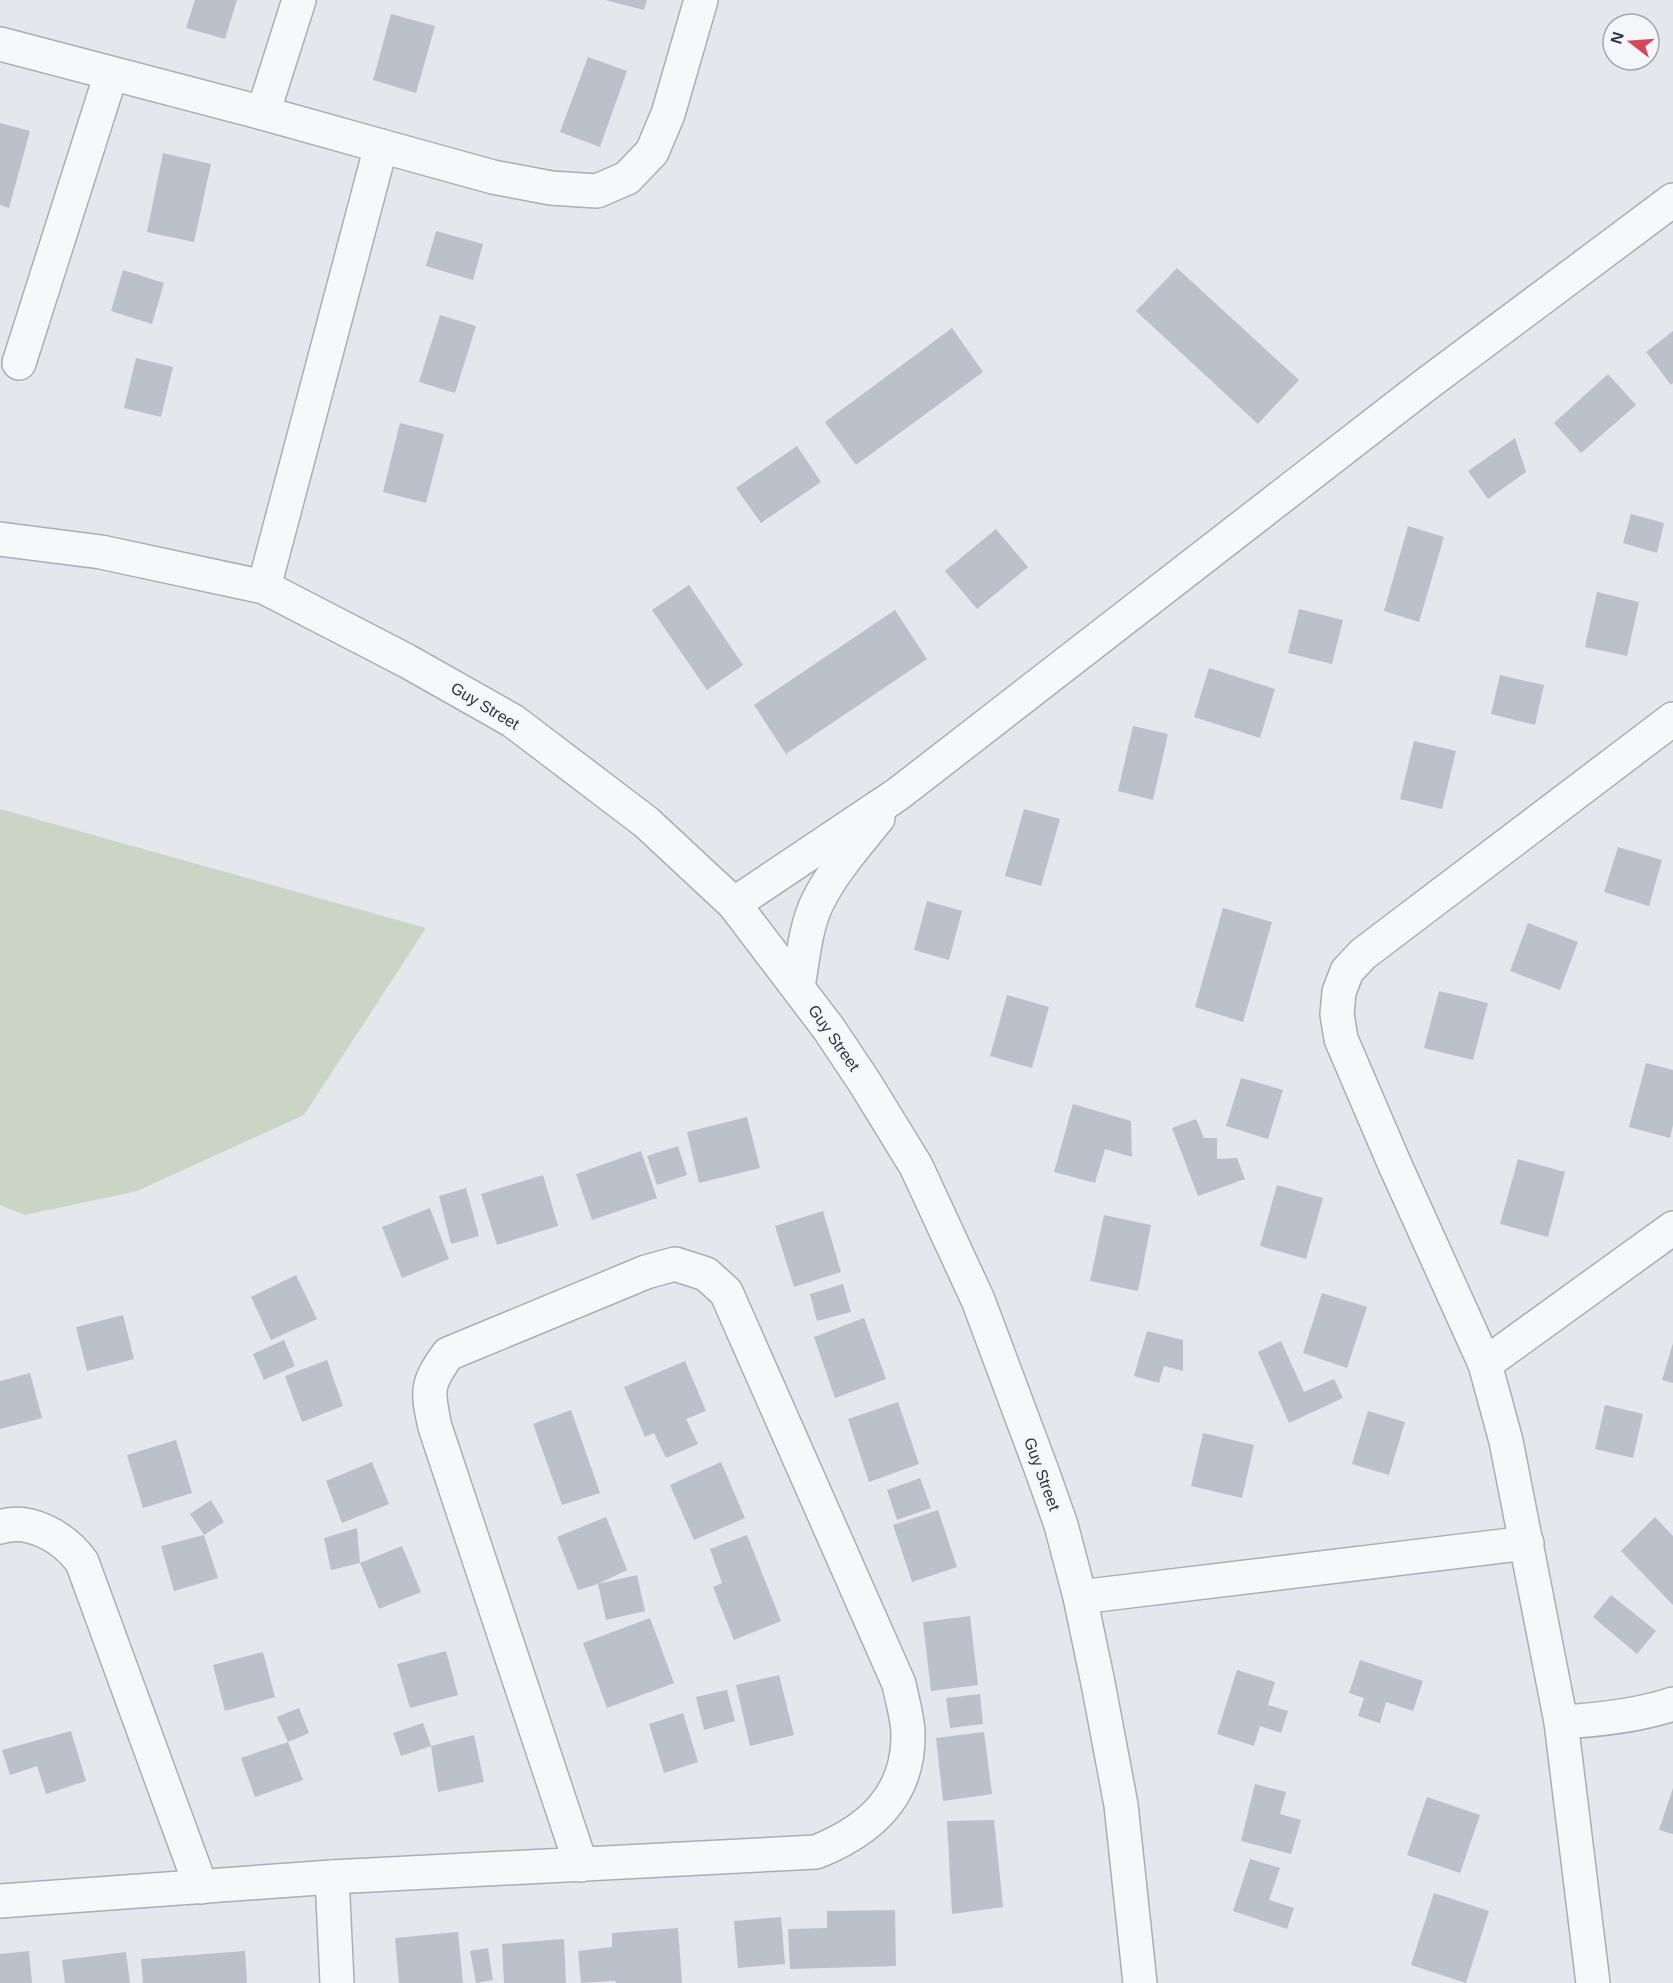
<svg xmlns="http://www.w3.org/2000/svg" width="1673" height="1983" viewBox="0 0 1673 1983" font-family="Helvetica,sans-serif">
<rect width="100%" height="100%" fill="#e4e7ec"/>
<path fill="#c9d6c5" d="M0,809L426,928L304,1115L137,1191L25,1215L0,1205Z"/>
<g fill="#bbc0ca">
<path d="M195,0H237L225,39L186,28Z"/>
<path d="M605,0H647L644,10Z"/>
<path d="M391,14L435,26L416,93L373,80Z"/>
<path d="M588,57L627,71L600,147L560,132Z"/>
<path d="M0,123L30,131L9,208L0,205Z"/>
<path d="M163,153L211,164L194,242L147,232Z"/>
<path d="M436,231L483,244L473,280L426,266Z"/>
<path d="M1177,268L1299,380L1258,424L1136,311Z"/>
<path d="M123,270L164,283L152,324L111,311Z"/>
<path d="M440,315L476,326L455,393L419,382Z"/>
<path d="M952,328L983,372L856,465L825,422Z"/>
<path d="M1673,331V383L1671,385L1646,352Z"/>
<path d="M136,358L173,367L161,417L124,408Z"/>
<path d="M1608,374L1636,405L1581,453L1554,423Z"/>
<path d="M400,423L444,434L426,503L383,492Z"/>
<path d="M1515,438L1526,472L1488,499L1468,471Z"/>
<path d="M797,446L821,482L761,523L736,488Z"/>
<path d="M1631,514L1664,523L1657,553L1623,543Z"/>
<path d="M1408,526L1444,537L1419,622L1384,611Z"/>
<path d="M996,529L1028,567L977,609L945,571Z"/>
<path d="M689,585L743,665L707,690L652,610Z"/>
<path d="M1597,592L1639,602L1627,656L1585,647Z"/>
<path d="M1299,609L1343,620L1332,664L1288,653Z"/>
<path d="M895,610L927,659L786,754L754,705Z"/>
<path d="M1209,668L1275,689L1260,738L1194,717Z"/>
<path d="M1500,675L1544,685L1535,725L1491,714Z"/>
<path d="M1133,726L1168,734L1153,800L1118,791Z"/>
<path d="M1414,741L1456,751L1442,809L1400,799Z"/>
<path d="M1024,809L1060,819L1041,886L1005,876Z"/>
<path d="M1618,847L1662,860L1649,906L1604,892Z"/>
<path d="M927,901L962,911L949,960L914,950Z"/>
<path d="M1223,908L1272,922L1243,1022L1195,1007Z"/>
<path d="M1528,923L1578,942L1560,990L1510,971Z"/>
<path d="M1439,991L1488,1003L1473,1060L1424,1048Z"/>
<path d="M1007,995L1049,1007L1032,1068L990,1056Z"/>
<path d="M1646,1063L1673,1070V1125L1670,1138L1629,1127Z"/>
<path d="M1241,1078L1283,1090L1268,1139L1226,1126Z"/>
<path d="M1073,1104L1131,1121L1132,1157L1105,1149L1095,1183L1054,1172Z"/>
<path d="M747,1117L760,1168L699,1183L687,1132Z"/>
<path d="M1196,1119L1204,1138H1217V1159L1237,1158L1245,1179L1198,1196L1172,1128Z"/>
<path d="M678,1146L687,1175L657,1185L647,1156Z"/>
<path d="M641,1151L657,1198L592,1220L576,1174Z"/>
<path d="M1518,1159L1565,1172L1548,1237L1500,1224Z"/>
<path d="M543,1175L558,1226L497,1245L481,1194Z"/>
<path d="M1277,1185L1323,1198L1306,1259L1260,1246Z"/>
<path d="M466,1188L479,1236L451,1244L439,1196Z"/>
<path d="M430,1208L449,1259L402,1278L382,1227Z"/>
<path d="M823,1211L841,1272L794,1287L775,1226Z"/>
<path d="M1104,1215L1151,1225L1138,1291L1090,1281Z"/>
<path d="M296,1275L317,1319L271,1340L251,1297Z"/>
<path d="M843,1284L851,1312L817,1321L810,1294Z"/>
<path d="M1322,1293L1367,1307L1347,1368L1303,1353Z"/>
<path d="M123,1315L134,1359L87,1371L76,1327Z"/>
<path d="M864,1318L886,1379L835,1398L814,1337Z"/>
<path d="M1147,1331L1183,1340V1371L1164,1366L1159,1383L1134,1376Z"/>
<path d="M284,1340L295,1366L264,1380L253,1354Z"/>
<path d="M1281,1341L1304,1392L1334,1379L1343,1398L1289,1423L1258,1352Z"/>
<path d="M1673,1343V1383L1662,1380Z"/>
<path d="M327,1360L343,1406L302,1422L285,1376Z"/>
<path d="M685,1361L706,1411L686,1419L698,1444L666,1458L654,1433L645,1437L624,1387Z"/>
<path d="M30,1373L42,1418L0,1429V1381Z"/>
<path d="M898,1402L919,1464L869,1482L848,1419Z"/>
<path d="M1605,1405L1643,1414L1633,1458L1595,1449Z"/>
<path d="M571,1410L600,1493L562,1505L533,1424Z"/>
<path d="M1368,1411L1405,1422L1389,1475L1352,1464Z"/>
<path d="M1203,1433L1254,1445L1242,1498L1191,1486Z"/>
<path d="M176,1440L192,1493L143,1508L127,1455Z"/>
<path d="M372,1462L389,1504L342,1523L326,1481Z"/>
<path d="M721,1462L745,1518L694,1540L670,1485Z"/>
<path d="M920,1478L931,1508L897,1520L887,1490Z"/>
<path d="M211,1500L224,1522L204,1535L218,1578L174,1591L161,1546L204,1535L190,1514Z"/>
<path d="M938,1510L957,1567L912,1582L893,1525Z"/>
<path d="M606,1517L627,1570L598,1584L578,1590L557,1537Z"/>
<path d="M1655,1517L1673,1536V1605L1621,1551Z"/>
<path d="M357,1528L360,1563L402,1546L421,1592L379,1609L360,1563L331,1570L324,1538Z"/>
<path d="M747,1535L781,1621L734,1640L713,1587L722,1583L710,1549Z"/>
<path d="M637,1575L645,1611L606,1620L598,1584Z"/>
<path d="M1611,1595L1656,1631L1637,1654L1593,1617Z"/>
<path d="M970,1616L978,1685L931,1691L923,1622Z"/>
<path d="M650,1618L674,1683L607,1708L583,1643Z"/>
<path d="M446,1651L458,1695L410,1708L397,1664Z"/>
<path d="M263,1652L275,1697L225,1711L213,1665Z"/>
<path d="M1360,1660L1423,1681L1413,1711L1386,1702L1380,1723L1358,1716L1364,1698L1349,1693Z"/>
<path d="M1237,1670L1275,1682L1268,1705L1288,1711L1281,1733L1260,1726L1254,1746L1217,1734Z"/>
<path d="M779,1675L794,1735L750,1746L736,1685Z"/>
<path d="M727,1690L735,1721L704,1730L696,1697Z"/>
<path d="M980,1694L983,1724L950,1728L946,1698Z"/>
<path d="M299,1708L309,1733L288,1742L277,1717Z"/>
<path d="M683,1713L698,1762L664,1773L649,1724Z"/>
<path d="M423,1723L431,1746L401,1756L393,1733Z"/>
<path d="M71,1731L86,1781L46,1794L37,1766L10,1775L2,1750Z"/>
<path d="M984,1732L992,1794L943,1801L936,1738Z"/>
<path d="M474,1735L484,1782L438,1792L431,1746Z"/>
<path d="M288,1742L303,1780L255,1797L241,1758Z"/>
<path d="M1255,1784L1286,1792L1280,1814L1301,1820L1291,1854L1241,1841Z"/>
<path d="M1673,1788V1834L1659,1830Z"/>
<path d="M1427,1797L1480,1815L1460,1873L1407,1855Z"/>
<path d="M994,1820L1003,1907L952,1914L947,1821Z"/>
<path d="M1250,1859L1280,1868L1269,1900L1294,1908L1287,1929L1233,1911Z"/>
<path d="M1434,1893L1489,1911L1466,1983L1411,1965Z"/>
<path d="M895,1910L896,1966L790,1969L788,1929L827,1928V1911Z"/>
<path d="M781,1917L785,1964L738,1968L734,1921Z"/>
<path d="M678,1928L682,1983H616L615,1981L581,1983L578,1951L612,1947V1933Z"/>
<path d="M458,1932L463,1983H399L395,1938Z"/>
<path d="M564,1939L566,1983H504L502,1944Z"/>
<path d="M488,1948L493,1980L476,1983L470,1951Z"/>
<path d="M29,1951L32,1983H0V1954Z"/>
<path d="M245,1951L247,1983H143L141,1959Z"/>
<path d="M126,1952L130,1983H65L62,1960Z"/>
</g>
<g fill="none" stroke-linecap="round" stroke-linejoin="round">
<g stroke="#a9aeb7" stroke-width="36">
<g id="minor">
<path d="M0,44L263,113L381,146L264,587"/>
<path d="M263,113L299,0"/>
<path d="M381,146L493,177L551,188L597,191L627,178L652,152L668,114L701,0"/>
<path d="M19,363L111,74"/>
<path d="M0,539L101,552L264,587L407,661L513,721L646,822L734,904L829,1029L865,1083L916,1166L978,1300L1042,1471L1061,1525L1080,1597L1098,1683L1121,1805L1140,1983"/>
<path d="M734,904L898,794L1424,386L1673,200"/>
<path d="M798,987C803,959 805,927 818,901C833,871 857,844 878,818"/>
<path d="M1485,1364L1673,1228"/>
<path d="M0,1527C30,1517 65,1538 82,1562L201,1887"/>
<path d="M1080,1597L1527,1543"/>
<path d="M1561,1722C1599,1720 1637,1716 1673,1704"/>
<path d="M332,1877L337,1983"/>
<path d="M0,1901L332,1877L816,1852C869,1831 909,1796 908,1734C908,1718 902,1700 899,1684L726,1292L706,1274L675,1264L646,1272L448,1354C426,1385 427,1390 435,1427L581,1865"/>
<path d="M1593,1983L1561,1722L1506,1441L1485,1364L1395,1165L1341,1039L1337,1014L1339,992L1347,971L1363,954L1673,719"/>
</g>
</g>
<use href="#minor" stroke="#f7f8fa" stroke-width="33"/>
</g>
<g text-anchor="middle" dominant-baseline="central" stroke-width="5" stroke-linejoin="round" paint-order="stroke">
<g font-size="16" fill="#2b3445" stroke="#f4f6f9">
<text transform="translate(485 706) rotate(31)">Guy Street</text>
<text transform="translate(834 1038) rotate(55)">Guy Street</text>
<text transform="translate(1042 1474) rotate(70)">Guy Street</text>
</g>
</g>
<g transform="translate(1631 42) rotate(287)"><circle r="28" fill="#f4f6f9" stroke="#a4a8b1" stroke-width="1.5"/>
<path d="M0-4.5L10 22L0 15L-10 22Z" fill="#d1495b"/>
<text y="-9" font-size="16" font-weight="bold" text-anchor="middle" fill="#2b3445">N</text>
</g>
</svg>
